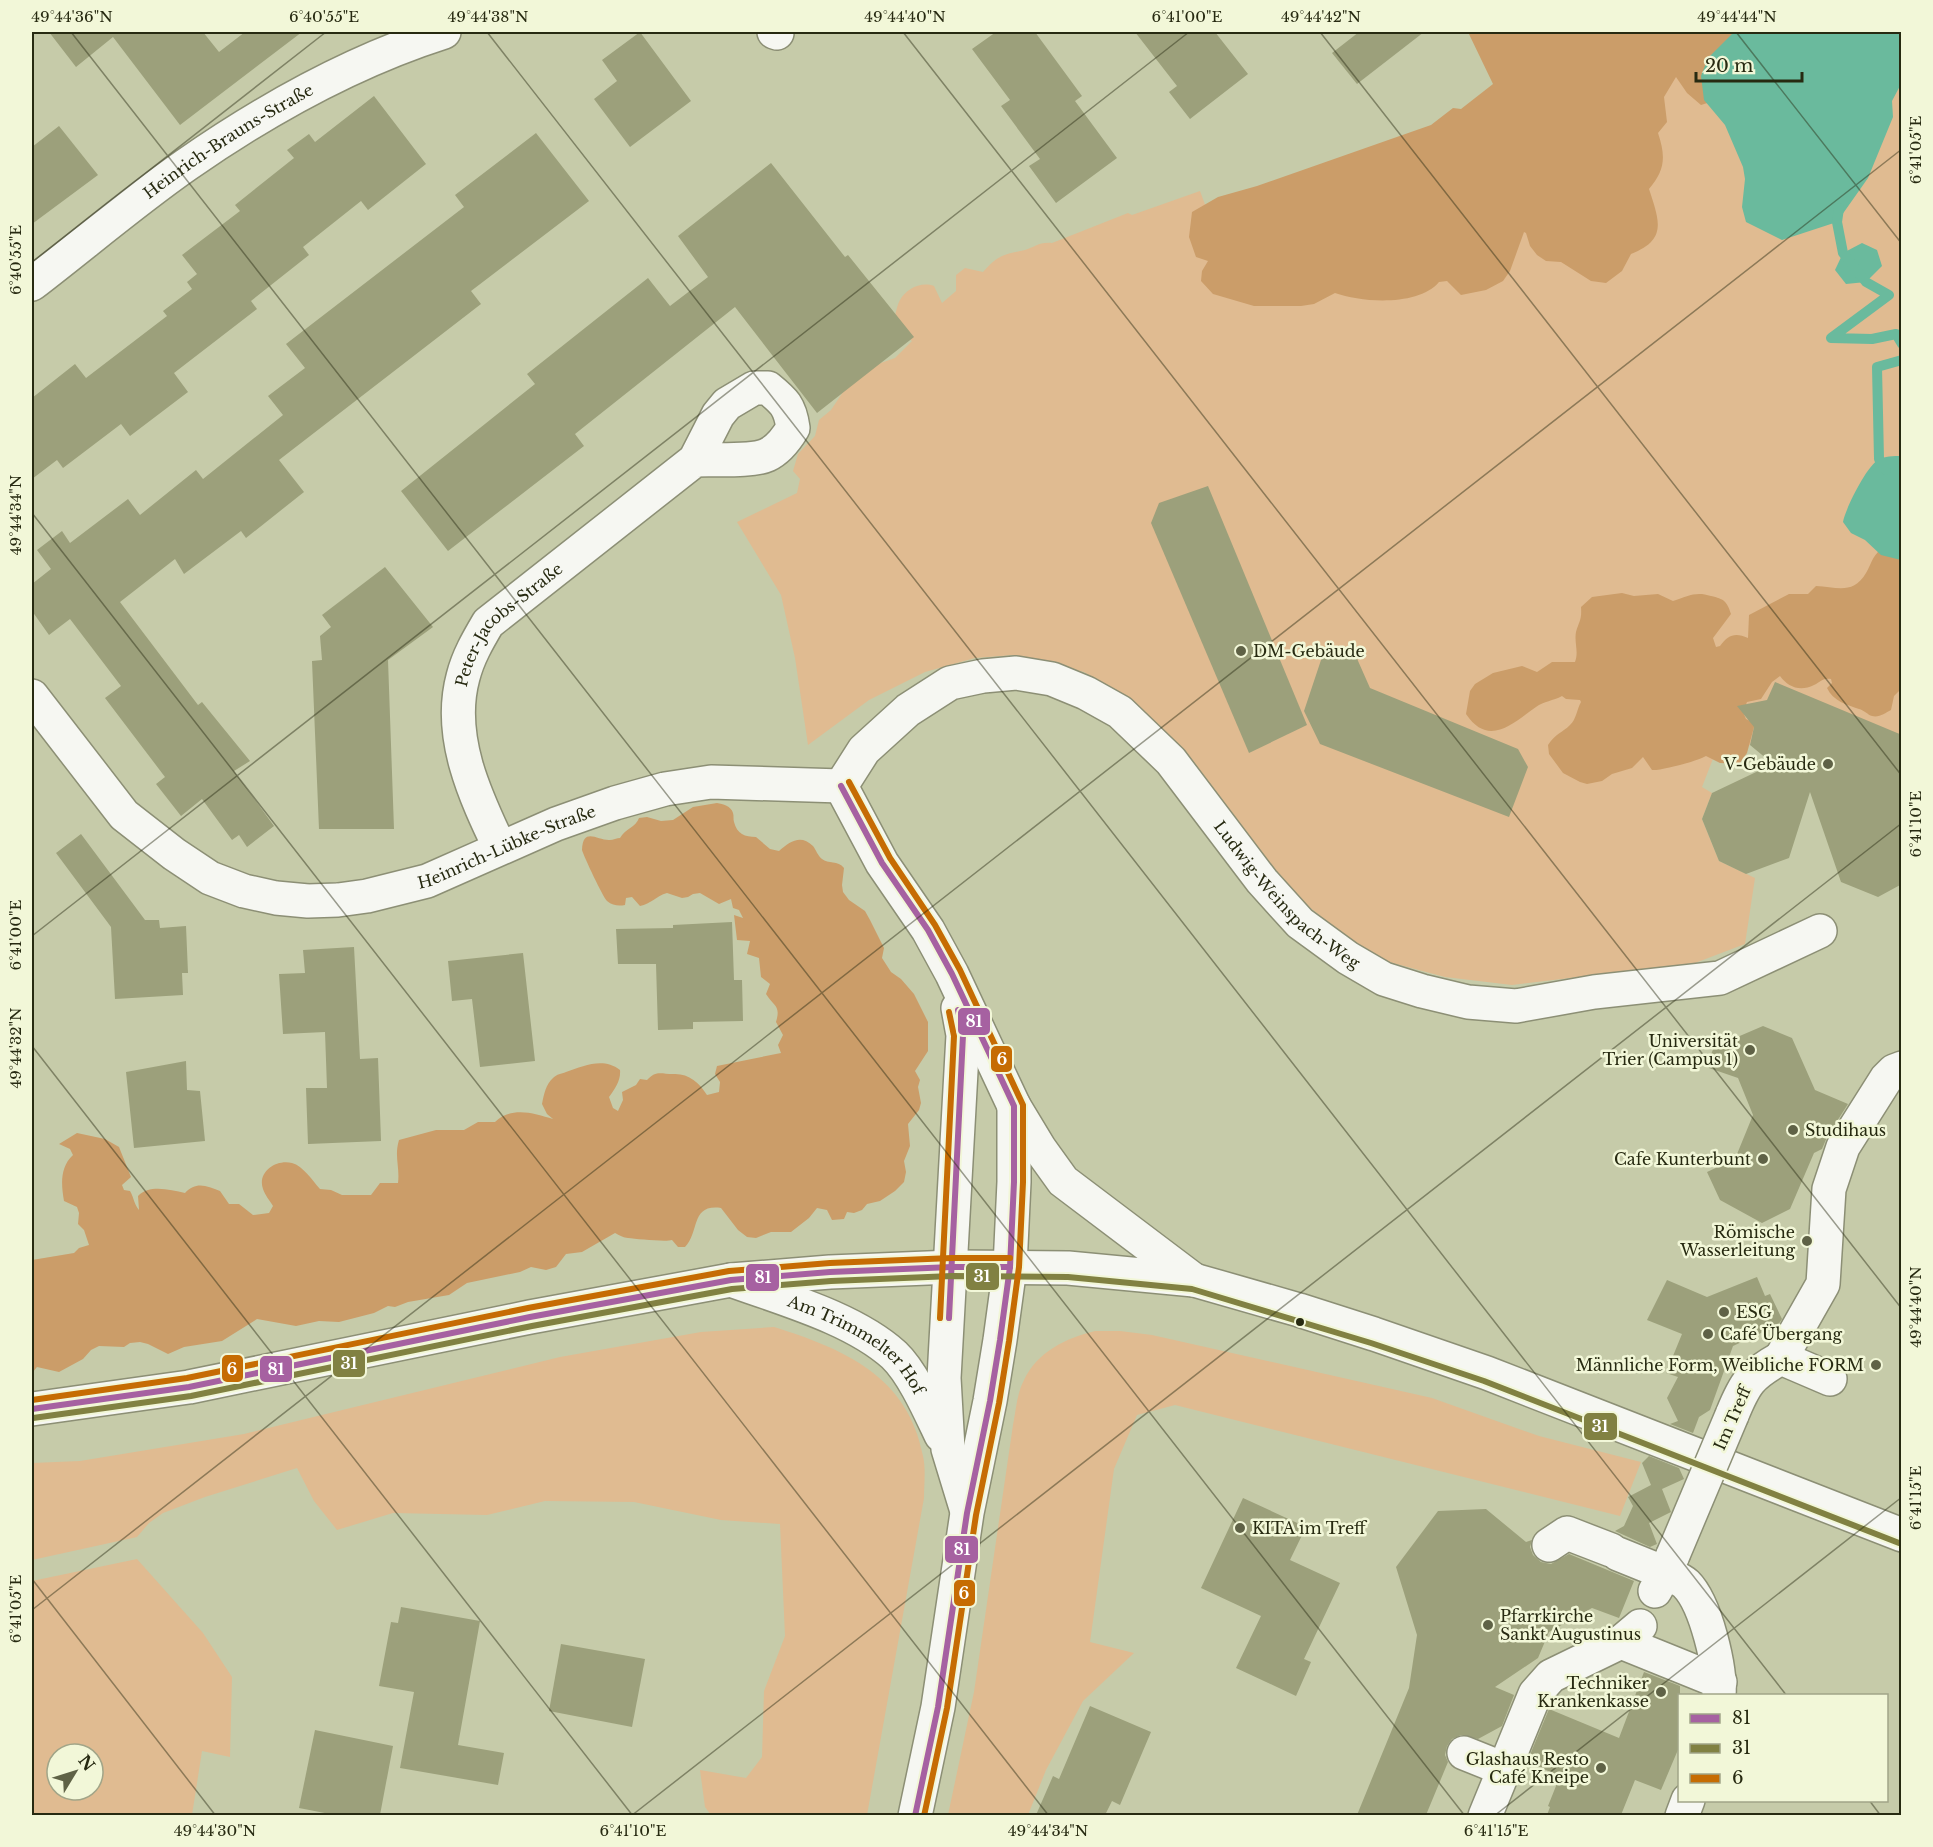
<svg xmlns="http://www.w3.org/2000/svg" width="1933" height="1847" viewBox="0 0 1933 1847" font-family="'Libre Baskerville',serif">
<rect width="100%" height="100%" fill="#c6cba9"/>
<g fill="#e0bb91" fill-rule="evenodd">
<path d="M1604,32H1901V735L1766,703L1748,704L1744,710L1745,716L1752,722H1757L1750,745L1716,751L1702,787L1712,793L1702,819L1719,861L1755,878L1745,944L1695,963L1512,985L1445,977L1370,957L1268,873L1137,705L1084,672L1014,655L975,658L925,672L869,700L808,745L795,658L781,595L737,522L797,493L800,479L793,471L798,454L815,436L819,420L831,410L843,392L878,364L895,358L912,341L906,337L894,319C896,313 897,305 900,300C906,289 921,281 934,286L942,303L956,291V275L965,268L983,272C999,254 1003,255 1025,250C1036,247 1038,242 1052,243L1128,213L1132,215L1200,191L1232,277Z"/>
<path d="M774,1327C844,1349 908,1376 923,1456C926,1469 924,1485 924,1498L867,1815H711L705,1807L700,1770L746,1778L762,1757L764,1691L785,1636L780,1524L721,1520L634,1502L545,1501L487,1515L393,1513L337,1530L314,1501L297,1468L205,1497L163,1513L149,1523L137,1537L32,1560V1463L80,1461L244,1434L560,1357L701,1332Z"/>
<path d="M1095,1331H1120L1152,1335L1432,1398L1539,1436L1641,1462L1620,1516L1175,1405L1137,1415L1114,1469L1090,1642L1134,1653L1083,1701L1046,1770L1028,1815H948L974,1692L1013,1425C1016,1410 1017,1393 1024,1380C1037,1352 1066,1338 1095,1331Z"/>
<path d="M137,1559L203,1633L232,1677L230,1757L202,1751L192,1815H32V1581ZM57,1754H93V1790H57Z"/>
</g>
<g fill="#cb9d69">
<path d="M1468,32H1733L1740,50L1723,98L1701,105L1687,93L1676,77L1664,97L1667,122L1658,133C1666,157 1665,170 1649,189C1659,220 1668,240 1631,254L1622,271L1606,283L1591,281L1561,262L1546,261L1537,255L1530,246L1526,233L1524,232L1510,271L1503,281L1486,290L1461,295L1447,281L1439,282C1419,306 1363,303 1335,293L1314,304L1301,306H1254L1213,294L1201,281L1202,271L1208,261L1196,257L1189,237L1192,212L1218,197L1257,186L1431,125L1453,108L1461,109L1493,84Z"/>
<path d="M1881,549L1901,550V689L1894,696L1891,710C1885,713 1879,718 1872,716C1868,715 1864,710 1859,709C1847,705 1833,701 1827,688L1832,683L1831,679C1822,678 1821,682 1814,685C1800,692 1788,687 1780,676L1772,682L1761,699L1747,702L1743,712L1746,719L1754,723V727L1747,753L1739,764L1720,763L1706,756C1698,761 1660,771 1652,770L1643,757L1632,768L1612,774L1602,781L1587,784L1580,782L1563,773L1549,754L1548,745C1556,733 1562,733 1570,725C1576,720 1577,709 1581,702L1580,700L1566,699L1562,696C1553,701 1544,701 1536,707C1513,723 1489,748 1466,714L1470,691L1475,684L1493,673L1522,666L1537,672L1552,662H1575C1579,652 1574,642 1576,632C1579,621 1582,620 1581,607L1592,597L1622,593L1634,596L1658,594L1673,601C1688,596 1696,591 1711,596C1724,599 1727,601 1731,614L1713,638L1716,647L1720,646C1728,635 1735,632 1748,638L1749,615L1789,594H1808L1816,586C1837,587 1853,595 1866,573C1872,563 1871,558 1881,549Z"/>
<path d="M717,803C723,804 731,806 733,813C734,816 733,819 734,822C737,834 745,837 756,837L770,849L779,851C790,841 801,834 813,846C816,850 818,856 822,859C828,864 838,860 844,868L842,885L843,892L849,900L865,911L870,920L884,948L882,958L891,972L901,979L914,994L928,1022V1051L915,1071L920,1080L918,1087L921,1103L919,1110L908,1124L910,1146L904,1161L906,1172L904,1182L895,1191L880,1201L867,1204L862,1210L854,1213L847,1212L844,1219L832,1220L827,1210L817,1208L809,1218L791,1232H771L756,1238L747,1237L738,1230L721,1208C690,1204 700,1232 685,1247H678L672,1240C666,1242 636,1239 628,1238C624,1238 619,1235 615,1233L582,1252L566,1254L556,1267L546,1270L531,1267L520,1272L467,1283L449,1295L408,1302L395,1307L388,1306L374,1313L339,1322L319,1321L296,1326L257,1319L222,1341L184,1347L168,1354L148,1344L140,1342L130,1343L124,1347L99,1346L91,1350L83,1359L59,1372L37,1367L32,1373V1260L74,1253L79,1248L89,1245L84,1230L78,1224L79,1213L77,1207L64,1201C61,1184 60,1167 73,1155L70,1149L59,1144L77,1133L105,1139L119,1147L131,1177L122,1185L124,1190L130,1191C134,1198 134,1204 139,1210L138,1196C150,1184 170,1190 185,1193C196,1181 207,1186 220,1191L229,1204H239L253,1215L269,1213L273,1206C270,1201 265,1195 263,1189C257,1172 276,1159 292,1163C303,1166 312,1180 320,1189L331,1190L342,1195H371L380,1183H398C400,1167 394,1156 399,1140L436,1130H464L478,1122H495C511,1106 534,1113 553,1119L547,1114L542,1104C544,1094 546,1084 553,1078C557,1074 561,1074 566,1072C584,1066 603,1057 620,1070C621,1080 615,1089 609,1097L613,1108L618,1111L623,1100L622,1092L636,1085L640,1079L647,1080C656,1070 661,1074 673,1074C688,1073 699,1082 707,1095L719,1092L720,1082L715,1074L717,1066L781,1053L778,1045L783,1035L776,1022C781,1005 774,1007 766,994L770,984L761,977L759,958L747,954L750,941L737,940L734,915L743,918L739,910L733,908L731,899L719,904L700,893L693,894L688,897L682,898L667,893C656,896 651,904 640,906L632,897L626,898L625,905C619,906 613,906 607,901C603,897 584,857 582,850C583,826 598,841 610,840C613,840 617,838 620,838C625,829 636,827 639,818L647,817L661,821L673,820L693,807Z"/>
</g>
<g fill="#6aba9d">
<path d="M1734,32H1901V84L1892,101L1893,117L1868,178L1837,222L1782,240L1746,222L1742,207L1745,179L1743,167L1725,125L1704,100L1701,76L1708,58Z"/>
<path d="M1862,243L1877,250L1882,266L1866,282L1846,284L1835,270L1843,253Z"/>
<path d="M1901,456H1902L1901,560L1881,555L1865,540L1851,533L1843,522C1845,510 1866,467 1878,460C1884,456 1894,456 1901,456Z"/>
</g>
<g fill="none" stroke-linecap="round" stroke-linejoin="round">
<g stroke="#6aba9d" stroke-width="10">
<path d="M1839,208L1837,222L1843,253L1866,282L1889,295L1831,338L1872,339L1896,334L1902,344"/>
<path d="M1886,470L1879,459L1877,367L1902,360"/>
</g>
</g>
<g fill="#9ca07b">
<path d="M49,32H203L219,52L245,32H302L180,125L113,37L76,67Z"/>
<path d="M640,32L691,101L630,147L594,99L617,81L602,60Z"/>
<path d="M996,32H1035L1082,96L1075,101L1117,158L1056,203L1029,166L1040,159L1001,106L1010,100L972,49Z"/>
<path d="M1135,32H1215L1248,74L1190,119L1169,92L1177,86Z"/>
<path d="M1359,32H1424L1357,84L1332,53Z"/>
<path d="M374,96L426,164L368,210L361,201L303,247L309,255L251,301L257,309L174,373L188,392L130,436L121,424L63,468L57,460L32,479V398L75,364L86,378L167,316L163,311L192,289L187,282L197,274L182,255L240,211L235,205L294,158L287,150L309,134L315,142Z"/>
<path d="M59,126L98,175L32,224V147Z"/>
<path d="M536,133L589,201L471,291L481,304L279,460L304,492L246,538L241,531L184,574L175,559L120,602L198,705L202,702L250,761L234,771L274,826L247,847L239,835L232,840L202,799L181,816L156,784L165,777L105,698L121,686L70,619L49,635L32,611V584L51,569L37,550L62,531L70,543L128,499L140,515L196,470L203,479L283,415L268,396L305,368L286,344L464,207L455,195Z"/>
<path d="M771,163L845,257L848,255L914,337L817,413L735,307L575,434L584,446L448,551L401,491L535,384L527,374L648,278L670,306L708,277L678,236Z"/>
<path d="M1208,486L1307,725L1249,753L1151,523L1159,503Z"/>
<path d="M385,567L433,627L388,660L394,829H319L312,661L322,660L320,636L331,627L322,615Z"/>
<path d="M1351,645L1370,688L1518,749L1528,767L1509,817L1320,744L1304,711L1322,657Z"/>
<path d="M1775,682L1902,735V884L1878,897L1841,882L1810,792L1789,858L1746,874L1719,861L1702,819L1712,793L1773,764L1750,745L1754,727L1737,706L1767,700Z"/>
<path d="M81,834L145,920H159L160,928L186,926L188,973H182L183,995L115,999L111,927L56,853Z"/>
<path d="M732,922L734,980H742L743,1021L693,1022V1029L658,1030L656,964H618L616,929L673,928V925Z"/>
<path d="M354,947L360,1059L378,1058L381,1141L308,1144L306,1088H327L325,1032L283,1034L279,974L305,973L303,950Z"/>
<path d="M523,953L535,1061L480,1067L472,999L452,1001L448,961Z"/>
<path d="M1763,1026L1792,1038L1815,1090L1848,1104L1827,1137L1822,1149L1814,1153L1790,1209L1762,1223L1720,1200L1707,1172L1735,1159L1753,1115L1738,1078L1706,1067L1714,1047Z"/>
<path d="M186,1061L187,1090L200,1091L205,1141L134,1148L126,1072Z"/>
<path d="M1757,1277L1765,1296L1770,1294L1782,1319L1778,1325L1733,1346L1710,1410L1699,1417L1693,1433L1670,1424L1678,1421L1667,1398L1678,1377L1666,1373L1682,1334L1647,1320L1667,1280L1707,1297Z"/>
<path d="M1649,1456L1679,1468L1684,1479L1662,1489L1671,1512L1649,1523L1657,1544L1650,1547L1615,1531L1624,1526L1633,1506L1628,1497L1651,1485L1642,1463Z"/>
<path d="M1243,1498L1306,1527L1290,1560L1340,1583L1304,1659L1311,1662L1296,1696L1236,1668L1261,1616L1201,1588Z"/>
<path d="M1486,1509L1526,1542L1532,1540L1530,1547L1533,1555L1541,1562L1551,1564L1569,1554L1634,1581L1619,1618L1592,1608L1549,1632L1538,1658L1495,1687L1514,1695L1502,1726L1478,1739L1461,1735L1452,1739L1447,1746L1445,1755L1448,1762L1426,1815H1357L1409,1688L1417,1635L1396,1567L1438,1511Z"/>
<path d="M401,1607L480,1621L458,1745L504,1753L498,1785L400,1768L414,1692L379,1686L391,1622L398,1623Z"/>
<path d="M561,1644L645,1659L632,1727L549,1711Z"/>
<path d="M1644,1672L1680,1686V1745L1661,1790L1635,1780L1621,1815H1547L1550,1807L1548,1806L1560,1776L1527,1762L1549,1709L1619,1738Z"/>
<path d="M1090,1706L1151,1732L1120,1805L1112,1801L1105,1815H1036L1053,1776L1059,1779Z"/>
<path d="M315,1730L393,1746L380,1815H335L299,1808Z"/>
</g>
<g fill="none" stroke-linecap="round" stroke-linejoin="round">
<g stroke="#8c8f75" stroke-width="36">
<g id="minor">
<path d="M774,32L777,33"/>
<path id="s1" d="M32,284C83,245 133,202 186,165C265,110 353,61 444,32"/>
<path id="s2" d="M32,696L124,815L174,854L210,878L244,891L276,898L308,901L338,900L367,896L427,881L556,824L615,803L665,789L711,782L841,786"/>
<path id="s3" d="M841,786L864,750L908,710L950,683L983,676L1016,673L1052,679L1086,693L1120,712L1171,761L1262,881L1300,923L1348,958L1384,979L1422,991L1468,1002L1516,1006L1594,992L1720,978L1820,931"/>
<path d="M841,786L882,863L928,930L952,974L1014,1106L1040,1149L1063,1181L1194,1280"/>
<path id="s4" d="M500,848C475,796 447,736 463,677C468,657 478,640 488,623L695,460L718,415L727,404L754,388H768C784,401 790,406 793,428C787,438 778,450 767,455C752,462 713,459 695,460"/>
<path d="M958,1008L963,1035L944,1378L948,1449L966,1508"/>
<path id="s5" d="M731,1280C783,1299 853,1318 894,1355C913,1373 930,1412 941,1435"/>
<path d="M1781,1358L1823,1284L1829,1189L1843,1147L1886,1079L1894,1071L1902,1068"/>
<path d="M1732,1415C1745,1383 1750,1375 1781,1358L1830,1379"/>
<path d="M1549,1545L1567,1533L1611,1550"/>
<path d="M1618,1554L1665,1573L1655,1591"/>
<path d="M1673,1555L1665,1573C1671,1576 1681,1579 1686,1584C1706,1604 1721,1668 1719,1696"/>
<path d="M1640,1626L1621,1642L1720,1682"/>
<path d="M1464,1753L1504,1769"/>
<path d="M915,1816L938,1707L967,1513L990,1401L1000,1340L1010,1267L1014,1182V1106"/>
<path d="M1485,1816L1535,1694L1551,1676L1621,1642"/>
<path d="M1682,1816L1688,1800"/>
</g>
</g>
<g stroke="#8c8f75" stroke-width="36">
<path id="major" d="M32,1409L189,1387L530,1317L731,1280L830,1272L952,1267L1068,1268L1194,1280L1299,1310L1374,1334L1487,1373L1902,1535"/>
</g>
<use href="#minor" stroke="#f6f7f2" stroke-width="33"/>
<use href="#major" stroke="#f6f7f2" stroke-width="33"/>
<g stroke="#8c8f75" stroke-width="36" stroke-linecap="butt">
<path id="minor-bridge" d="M1673,1555L1732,1415"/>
</g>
<use href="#minor-bridge" stroke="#f6f7f2" stroke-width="33"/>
<g stroke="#f2f7d8" stroke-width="10">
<g id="bus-1">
<path d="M841,786L882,863L928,930L952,974L1014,1106V1182L1010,1267L1000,1340L990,1401L967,1513L938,1707L915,1816"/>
<path d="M949,1318L963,1035L958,1010"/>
<path d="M32,1409L189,1387L530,1317L731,1280L830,1272L952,1267H1010"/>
</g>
</g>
<g stroke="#f2f7d8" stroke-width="10">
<path id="bus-2" d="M33,1418L191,1396L532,1326L732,1289L831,1281L952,1276L1068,1277L1192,1289L1371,1343L1484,1381L1899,1543"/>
</g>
<g stroke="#f2f7d8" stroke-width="10">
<g id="bus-3">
<path d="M849,782L890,858L935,925L960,970L1023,1105V1182L1019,1267L1009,1341L999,1403L976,1515L947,1708L924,1816"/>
<path d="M940,1318L954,1036L949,1012"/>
<path d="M32,1400L187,1378L528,1308L729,1271L830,1263L952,1258H1010"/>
</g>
</g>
<use href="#bus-1" stroke="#a661a1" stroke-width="6"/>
<use href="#bus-2" stroke="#818142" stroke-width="6"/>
<use href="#bus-3" stroke="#c66c03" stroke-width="6"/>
</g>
<path fill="none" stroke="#272a11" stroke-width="1.5" stroke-opacity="0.45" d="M71,32L1465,1816M487,32L1787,1696M903,32L1902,1309M1320,32L1902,776M1736,32L1902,244M32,262L326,32M32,513L1049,1816M32,936L1189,32M32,1046L633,1816M32,1579L216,1816M32,1610L1902,149M1869,1800L1881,1816M631,1816L1902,823M1494,1816L1902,1497"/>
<g fill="#5f6246" stroke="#f2f7d8" stroke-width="2">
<circle cx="1241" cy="651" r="6"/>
<circle cx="1828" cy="764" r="6"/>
<circle cx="1750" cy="1050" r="6"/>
<circle cx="1793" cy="1130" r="6"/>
<circle cx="1763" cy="1159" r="6"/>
<circle cx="1807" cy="1241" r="6"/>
<circle cx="1724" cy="1312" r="6"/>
<circle cx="1708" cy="1334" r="6"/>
<circle cx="1876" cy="1365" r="6"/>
<circle cx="1240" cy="1528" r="6"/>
<circle cx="1488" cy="1625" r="6"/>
<circle cx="1661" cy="1692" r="6"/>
<circle cx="1601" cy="1768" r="6"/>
</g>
<circle fill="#272a11" stroke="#f2f7d8" stroke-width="2" cx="1300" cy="1322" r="5"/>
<g text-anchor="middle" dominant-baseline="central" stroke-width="5" stroke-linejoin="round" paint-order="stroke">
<g font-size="16" fill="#272a11" stroke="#f2f7d8">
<text stroke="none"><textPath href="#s1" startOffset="243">Heinrich-Brauns-Straße</textPath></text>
<text stroke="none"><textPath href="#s4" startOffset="250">Peter-Jacobs-Straße</textPath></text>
<text stroke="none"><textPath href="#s2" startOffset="566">Heinrich-Lübke-Straße</textPath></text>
<text stroke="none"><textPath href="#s3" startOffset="580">Ludwig-Weinspach-Weg</textPath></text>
<text stroke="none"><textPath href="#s5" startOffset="144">Am Trimmelter Hof</textPath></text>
<text transform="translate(1732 1418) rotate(-66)">Im Treff</text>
</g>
<g font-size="16" fill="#272a11" stroke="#f2f7d8" text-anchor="end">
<text x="1253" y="651" text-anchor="start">DM-Gebäude</text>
<text x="1816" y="764">V-Gebäude</text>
<text x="1738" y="1041">Universität<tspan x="1738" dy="18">Trier (Campus 1)</tspan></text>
<text x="1805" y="1130" text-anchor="start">Studihaus</text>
<text x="1751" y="1159">Cafe Kunterbunt</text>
<text x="1795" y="1232">Römische<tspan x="1795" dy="18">Wasserleitung</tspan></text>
<text x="1736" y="1312" text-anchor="start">ESG</text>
<text x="1720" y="1334" text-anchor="start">Café Übergang</text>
<text x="1864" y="1365">Männliche Form, Weibliche FORM</text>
<text x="1252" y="1528" text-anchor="start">KITA im Treff</text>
<text x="1500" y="1616" text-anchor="start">Pfarrkirche<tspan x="1500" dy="18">Sankt Augustinus</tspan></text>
<text x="1649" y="1683">Techniker<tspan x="1649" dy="18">Krankenkasse</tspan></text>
<text x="1589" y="1759">Glashaus Resto<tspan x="1589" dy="18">Café Kneipe</tspan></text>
</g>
</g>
<g stroke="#f2f7d8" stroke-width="2">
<rect x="957" y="1007" width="34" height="29" rx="6" fill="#a661a1"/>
<rect x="990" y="1045" width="23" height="28" rx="6" fill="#c66c03"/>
<rect x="965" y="1262" width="35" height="29" rx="6" fill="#818142"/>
<rect x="745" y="1263" width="35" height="29" rx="6" fill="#a661a1"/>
<rect x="332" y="1349" width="34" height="29" rx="6" fill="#818142"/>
<rect x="221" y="1354" width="23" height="29" rx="6" fill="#c66c03"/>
<rect x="259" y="1355" width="34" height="28" rx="6" fill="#a661a1"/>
<rect x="1583" y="1412" width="35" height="29" rx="6" fill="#818142"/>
<rect x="944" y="1535" width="35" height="29" rx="6" fill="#a661a1"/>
<rect x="953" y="1579" width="23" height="28" rx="6" fill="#c66c03"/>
</g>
<g font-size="16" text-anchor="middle" font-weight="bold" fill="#fff">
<text x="974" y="1027">81</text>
<text x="1002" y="1065">6</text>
<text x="982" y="1282">31</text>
<text x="763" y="1283">81</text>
<text x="349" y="1369">31</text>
<text x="232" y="1375">6</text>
<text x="276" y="1375">81</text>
<text x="1600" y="1432">31</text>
<text x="962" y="1555">81</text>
<text x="964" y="1599">6</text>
</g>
<rect width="1933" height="1847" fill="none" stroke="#f2f7d8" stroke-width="66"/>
<rect x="1678" y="1694" width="210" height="108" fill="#f2f7d8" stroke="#a1a588" stroke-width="1.5"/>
<rect x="1690" y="1714" width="30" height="9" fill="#a661a1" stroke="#a1a588" stroke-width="1.5"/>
<text x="1732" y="1724" font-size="18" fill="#272a11">81</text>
<rect x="1690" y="1744" width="30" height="9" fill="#818142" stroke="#a1a588" stroke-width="1.5"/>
<text x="1732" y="1754" font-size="18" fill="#272a11">31</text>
<rect x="1690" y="1774" width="30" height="9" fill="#c66c03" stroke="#a1a588" stroke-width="1.5"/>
<text x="1732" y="1784" font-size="18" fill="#272a11">6</text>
<g transform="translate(75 1772) rotate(52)"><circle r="28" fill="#f2f7d8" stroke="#a1a588" stroke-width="1.5"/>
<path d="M0-4.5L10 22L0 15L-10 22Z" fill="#5f6246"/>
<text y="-9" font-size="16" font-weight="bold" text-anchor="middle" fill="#272a11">N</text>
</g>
<path d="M1696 72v9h106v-9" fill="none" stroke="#272a11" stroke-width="3"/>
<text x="1705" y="72" font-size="18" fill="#272a11" stroke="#f2f7d8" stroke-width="4.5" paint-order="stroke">20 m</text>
<rect x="33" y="33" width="1867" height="1781" fill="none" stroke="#272a11" stroke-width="2"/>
<g font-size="15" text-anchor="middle" fill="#272a11">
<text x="72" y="22">49°44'36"N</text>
<text x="324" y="22">6°40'55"E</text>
<text x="488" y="22">49°44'38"N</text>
<text x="905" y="22">49°44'40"N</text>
<text x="1187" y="22">6°41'00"E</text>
<text x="1321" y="22">49°44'42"N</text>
<text x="1737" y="22">49°44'44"N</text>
<text transform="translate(1916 150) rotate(-90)" y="5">6°41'05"E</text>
<text transform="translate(16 260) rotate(-90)" y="5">6°40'55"E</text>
<text transform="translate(16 515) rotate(-90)" y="5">49°44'34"N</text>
<text transform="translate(1916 824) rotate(-90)" y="5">6°41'10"E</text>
<text transform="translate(16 935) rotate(-90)" y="5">6°41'00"E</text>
<text transform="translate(16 1048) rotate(-90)" y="5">49°44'32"N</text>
<text transform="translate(1916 1307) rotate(-90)" y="5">49°44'40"N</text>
<text transform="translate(1916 1498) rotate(-90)" y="5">6°41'15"E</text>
<text transform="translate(16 1609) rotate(-90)" y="5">6°41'05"E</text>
<text x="215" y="1836">49°44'30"N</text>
<text x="633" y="1836">6°41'10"E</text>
<text x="1048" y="1836">49°44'34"N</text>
<text x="1496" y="1836">6°41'15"E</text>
</g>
</svg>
